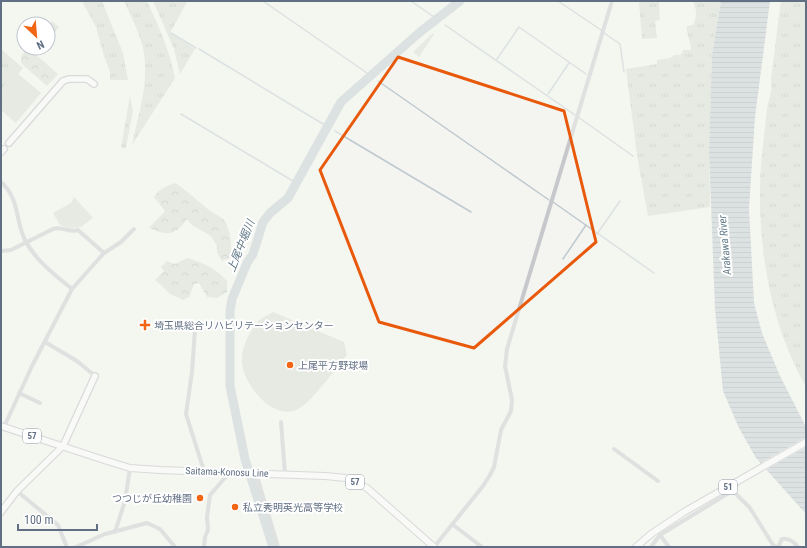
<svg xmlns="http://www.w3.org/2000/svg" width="807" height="548" viewBox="0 0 807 548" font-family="'Roboto Condensed','Noto Sans JP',sans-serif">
<defs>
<pattern id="grass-tufts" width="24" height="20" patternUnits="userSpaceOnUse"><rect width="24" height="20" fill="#d4dcd1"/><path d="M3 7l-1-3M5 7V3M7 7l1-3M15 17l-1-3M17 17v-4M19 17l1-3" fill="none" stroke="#afb7af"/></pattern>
<pattern id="forest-crowns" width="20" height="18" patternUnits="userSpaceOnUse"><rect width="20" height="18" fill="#d4dcd1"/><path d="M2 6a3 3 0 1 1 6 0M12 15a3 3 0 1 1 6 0" fill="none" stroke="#afb7af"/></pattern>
<pattern id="water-rules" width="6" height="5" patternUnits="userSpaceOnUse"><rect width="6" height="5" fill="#bfc9cf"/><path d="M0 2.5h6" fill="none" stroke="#9fa7ae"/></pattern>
</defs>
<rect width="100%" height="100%" fill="#f4f5f0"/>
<g fill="url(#grass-tufts)">
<path d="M82,1H102L123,53L128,80H110V72L104,56L96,27Z"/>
<path d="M124,1H147C159,27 170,51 175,78L132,145C139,113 151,77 142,44C138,29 130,15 124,1Z"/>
<path d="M153,1L187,2L170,33L195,49L180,74L174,49Z"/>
<path d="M633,1H659L660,20L655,21L657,38L642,39L639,2Z"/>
<path d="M693,1H721L712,55L709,151L710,207L648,216L637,155L626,69L657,64V60L670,58L674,55H681L683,50H691C691,41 686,34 687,26L693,25C697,18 697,9 693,1Z"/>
<path d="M781,1H806V387C772,327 759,256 760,188C760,177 761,165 762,154C764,139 765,124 767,109C768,103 770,97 771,91C772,88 771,83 771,79C775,53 777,27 781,1Z"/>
<path d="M433,33L434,34L419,57L413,52Z"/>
<path d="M1,49L23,68L18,74L16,73L1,90V72L3,70L1,68Z"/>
<path d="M130,96L133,111L126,147L124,149L121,147Z"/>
</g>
<g fill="url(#forest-crowns)">
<path d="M52,21L59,27L48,40V25Z"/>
<path d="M28,48H41L35,54L58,74L47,86L22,64C19,56 23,54 28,48Z"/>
<path d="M176,183C188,192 199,202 210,211C215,214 222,217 225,221C231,233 232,245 230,258L222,261L217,253V246L211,236L192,225L187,219C175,237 167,235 149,228L165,211L154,197C160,188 166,186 176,183Z"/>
<path d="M188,258C205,264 214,267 227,281V292L217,298L207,297L199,283L194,284L189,297L183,300L170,294L161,285L155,280L164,271L161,267L167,261L174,264Z"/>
</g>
<g fill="#d4dcd1">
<path d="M16,72L41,93L16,123L1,110V90Z"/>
<path d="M74,197L93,218L81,227L70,228L60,225L53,213L71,203Z"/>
<path d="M273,312L344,342L347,355C336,368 311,403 298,409C273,422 243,384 242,362C241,348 249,332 258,322C261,318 268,315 273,312Z"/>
</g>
<path fill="url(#water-rules)" d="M721,1H770L755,117L749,208L754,303L762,333L780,376L806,427V514L756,458L739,428L723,391L715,309L709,151L712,55Z"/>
<path fill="#f4f5f0" d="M806,437V447L765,470L759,464Z"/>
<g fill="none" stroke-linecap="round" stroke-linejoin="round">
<g stroke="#bfc9cf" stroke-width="1.5">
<path d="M263,1L367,73"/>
<path d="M411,1L434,17"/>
<path d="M558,1L601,30"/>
<path d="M445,25L575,115"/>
<path d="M171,33L196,48"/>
<path d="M604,33L620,44L624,72"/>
<path d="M199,49L323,124"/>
<path d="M497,59L519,27L586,74"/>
<path d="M378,81L549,200"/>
<path d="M548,94L569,63"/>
<path d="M181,114L293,181"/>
<path d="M578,117L633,156"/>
<path d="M335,131L471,212"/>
<path d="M553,202L654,273"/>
<path d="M597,234L620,201"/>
<path d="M563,259L586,225"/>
</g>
<path stroke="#bfc9cf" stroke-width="9" d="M273,547L245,459L230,386V311L232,299L247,263L253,254L263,222L270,213L288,198L341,102L420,32L460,1"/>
<g stroke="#b8bbc1" stroke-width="8">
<g id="secondary">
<path d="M9,143L63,81L69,79H87L94,84"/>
<path d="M1,152L4,149"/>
<path d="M1,512L17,491L63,446L95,376"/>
</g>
</g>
<g stroke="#b6b9be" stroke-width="8">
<g id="primary">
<path d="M1,426L104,460L130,468L160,470L325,476L346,478L367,488L434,547"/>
<path d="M636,547L651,534"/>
</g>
</g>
<g stroke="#c6c8cc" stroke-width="4">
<path d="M1,182C20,199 15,220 25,240C35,260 55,275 72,289"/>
<path d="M1,251L11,250L53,229C62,226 69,233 78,230L104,253"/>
<path d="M195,329L192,372L186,414L204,471"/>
<path d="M45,342L77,361L95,376"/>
<path d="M19,393L40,403"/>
<path d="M281,422L285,474"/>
<path d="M4,427L32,366L72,289L104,253L121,242L134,229"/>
<path d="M614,449L658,481"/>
<path d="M256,473L278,547"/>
<path d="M725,483L750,508L773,545L776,547"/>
<path d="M17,491L58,525L66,545V547"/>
<path d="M452,524L482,547"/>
<path d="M115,532L125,501L130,468"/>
<path d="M660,535L669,547"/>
<path d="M76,547L105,534L147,523L160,529L175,547"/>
<path d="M204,547L205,537L208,530L207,517L210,495L230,472"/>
<path d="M434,547L483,486L490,475L494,467L501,430L511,411L512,400L505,366L507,349L612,1"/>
<path d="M651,547L660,535L732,491"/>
<path d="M778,547L782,539C789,538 794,542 798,547"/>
</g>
<use href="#secondary" stroke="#fff" stroke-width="5.5"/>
<use href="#primary" stroke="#fff" stroke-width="6"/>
<g stroke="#b6b9be" stroke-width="8" stroke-linecap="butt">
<path id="primary-bridge" d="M651,534L684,512L806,442"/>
</g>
<use href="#primary-bridge" stroke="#fff" stroke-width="6"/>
</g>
<path d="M0 0H807V548H0ZM398,57L564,111L596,242L474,348L379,322L320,170Z" fill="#f4f5f0" fill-opacity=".55" fill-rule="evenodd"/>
<path fill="none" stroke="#e8590c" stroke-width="3" stroke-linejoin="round" d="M398,57L564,111L596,242L474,348L379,322L320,170Z"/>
<g fill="#f16514" stroke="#fff" stroke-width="1.5">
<path d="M143 319h4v4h4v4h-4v4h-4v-4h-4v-4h4z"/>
<circle cx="290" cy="365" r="4"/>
<circle cx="200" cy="498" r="4"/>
<circle cx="235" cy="507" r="4"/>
</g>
<g text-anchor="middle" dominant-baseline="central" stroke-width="4" stroke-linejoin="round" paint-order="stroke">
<g fill="#fff" stroke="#909aa9" stroke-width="1">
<rect x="23" y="429" width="18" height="14" rx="3"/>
<rect x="346" y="475" width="18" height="14" rx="3"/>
<rect x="719" y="480" width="18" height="14" rx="3"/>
</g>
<g font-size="9" font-weight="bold" fill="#616f84">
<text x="32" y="436">57</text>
<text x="355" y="482">57</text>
<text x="728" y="487">51</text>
</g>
<g font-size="10" fill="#616f84" stroke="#fff" text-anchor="start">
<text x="154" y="325">埼玉県総合リハビリテーションセンター</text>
<text x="298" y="365">上尾平方野球場</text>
<text x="192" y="498" text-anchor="end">つつじが丘幼稚園</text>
<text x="243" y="507">私立秀明英光高等学校</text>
</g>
<g font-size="10" fill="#616f84" stroke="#fff">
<text transform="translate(227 472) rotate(2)">Saitama-Konosu Line</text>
</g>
<g font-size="11" font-style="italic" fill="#617988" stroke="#fff">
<text transform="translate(725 245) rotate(-95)">Arakawa River</text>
<text transform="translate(241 246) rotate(-68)">上尾中堀川</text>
</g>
</g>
<rect width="807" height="548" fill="none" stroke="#616f84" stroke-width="4"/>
<g transform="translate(36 36) rotate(154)"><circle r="19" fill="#ffffff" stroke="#c0c5ce"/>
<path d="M0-3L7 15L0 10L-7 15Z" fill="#f16514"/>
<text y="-6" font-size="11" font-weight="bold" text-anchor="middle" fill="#616f84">N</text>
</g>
<path d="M18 524v6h79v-6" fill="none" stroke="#616f84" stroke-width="2"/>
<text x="24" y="524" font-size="12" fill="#616f84" stroke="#ffffff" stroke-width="3" paint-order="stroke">100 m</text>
</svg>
